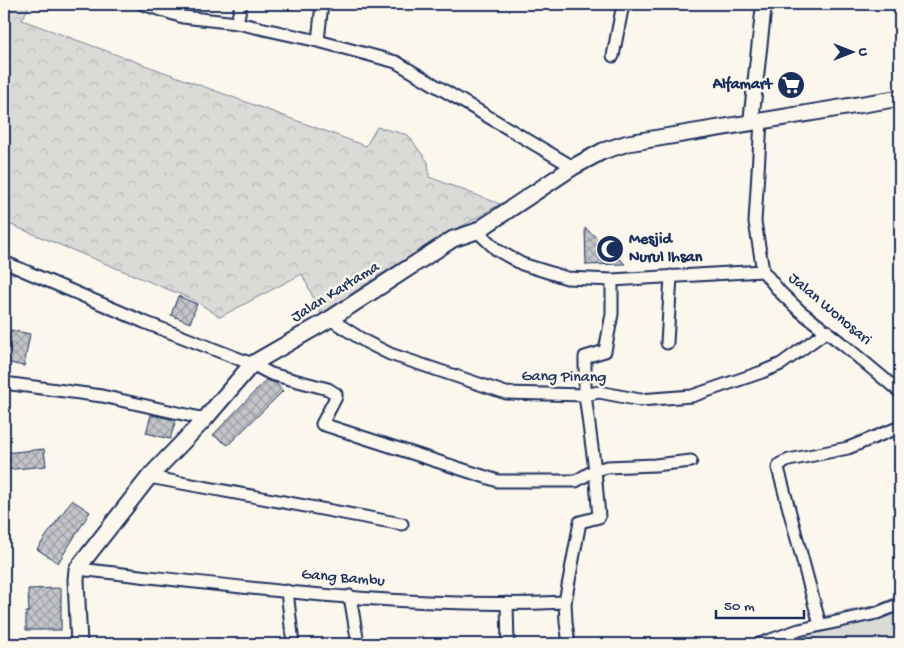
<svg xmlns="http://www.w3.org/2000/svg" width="904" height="648" viewBox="0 0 904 648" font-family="'Gochi Hand',sans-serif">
<defs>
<pattern id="forest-crowns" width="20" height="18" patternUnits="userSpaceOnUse" patternTransform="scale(1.25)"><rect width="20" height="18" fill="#dadad7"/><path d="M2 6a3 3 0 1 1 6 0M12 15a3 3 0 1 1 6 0" fill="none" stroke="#babbbb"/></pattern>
<pattern id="building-cross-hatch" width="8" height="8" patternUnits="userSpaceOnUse" patternTransform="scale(1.25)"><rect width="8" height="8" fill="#c3c5c9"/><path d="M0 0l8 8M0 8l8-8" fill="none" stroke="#9ea0a6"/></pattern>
</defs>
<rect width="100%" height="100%" fill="#fbf7ec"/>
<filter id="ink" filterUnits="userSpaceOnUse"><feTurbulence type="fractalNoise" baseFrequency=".02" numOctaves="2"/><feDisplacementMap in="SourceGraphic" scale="10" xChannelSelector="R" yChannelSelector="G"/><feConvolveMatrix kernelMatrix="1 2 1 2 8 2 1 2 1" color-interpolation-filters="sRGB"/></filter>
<g filter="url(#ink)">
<path fill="#dadad7" stroke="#7a849a" d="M900,595V644H757L759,641L820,617L878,605Z"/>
<path fill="url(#forest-crowns)" stroke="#7a849a" d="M4,4H30L22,20L366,146L377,127L408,135L428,162L429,177L500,204L391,268L321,314L302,274L220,317L194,300L4,222Z"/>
<g fill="url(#building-cross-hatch)" stroke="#1b2f5e">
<path d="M585,228L610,249L625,264L586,265Z"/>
<path d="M178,296L197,304L190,323L171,315Z"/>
<path d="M11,330L30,334L24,366L5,362Z"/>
<path d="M266,380L276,383L283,391L228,445L213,435Z"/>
<path d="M151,415L176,420L170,439L146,433Z"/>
<path d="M44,449L46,466L5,470L4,453Z"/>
<path d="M72,500L90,512L58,563L37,549Z"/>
<path d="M61,588V630H26V612H29L28,589Z"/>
</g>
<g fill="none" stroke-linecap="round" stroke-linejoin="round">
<g stroke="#1b2f5e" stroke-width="15">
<g id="minor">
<path d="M143,4L183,17L237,23L318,41L396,62L573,167"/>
<path d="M237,23L241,4"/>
<path d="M318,41L322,4"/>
<path d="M613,56L623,4"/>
<path d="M761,121L755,222L763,271L780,292L800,311L845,346L900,392"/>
<path d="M477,231L497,250L522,264L567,278L612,280L763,271"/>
<path d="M4,262L144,322L252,364L271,374L328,389L336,394V397L322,424L498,481H576L595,470L607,467L655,465L691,461"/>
<path d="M330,319L366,342L390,354L506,393L585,395L599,392L640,400L692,396L762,372L781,364L827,331"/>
<path d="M667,343L671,276"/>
<path d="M4,383L102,396L205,419"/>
<path d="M149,477L402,524"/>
<path d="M77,569C237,586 404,610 565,602L566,622L569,644"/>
<path d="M287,591L293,644"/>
<path d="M350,596L358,644"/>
<path d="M565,602L580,522L599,517L595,470L585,395V357L605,351L612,314V280"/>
<path d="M507,603L508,644"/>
<path d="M820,625L778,468L780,464L789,460L848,448L900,427"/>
<path d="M759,644L799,630L877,613L900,604"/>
</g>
</g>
<g stroke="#1b2f5e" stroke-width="18">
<path id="tertiary" d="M751,122L764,4"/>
</g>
<g stroke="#1b2f5e" stroke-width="19">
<path id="secondary" d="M79,644L76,580L77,569L149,477L205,419L252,364L330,319L453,239L477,231L573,167L603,151L628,143L900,98"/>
</g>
<use href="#minor" stroke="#fbf7ec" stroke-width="11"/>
<use href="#tertiary" stroke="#fbf7ec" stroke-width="14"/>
<use href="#secondary" stroke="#fbf7ec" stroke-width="15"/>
</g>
</g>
<defs>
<g id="supermarket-disc" transform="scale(1.4375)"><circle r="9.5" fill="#1b2f5e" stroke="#fbf7ec"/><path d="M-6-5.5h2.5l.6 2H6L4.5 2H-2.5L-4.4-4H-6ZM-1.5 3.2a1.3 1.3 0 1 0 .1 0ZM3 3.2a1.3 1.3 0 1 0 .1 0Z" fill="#fff"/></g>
<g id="mosque-disc" transform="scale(1.4375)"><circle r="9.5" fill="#1b2f5e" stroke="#fbf7ec"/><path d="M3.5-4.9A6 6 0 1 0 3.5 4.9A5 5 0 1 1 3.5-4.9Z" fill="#fff"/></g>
</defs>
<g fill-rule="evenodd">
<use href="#supermarket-disc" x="791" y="85"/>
<use href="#mosque-disc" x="610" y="249"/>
</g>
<g text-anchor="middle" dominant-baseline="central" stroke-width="5" stroke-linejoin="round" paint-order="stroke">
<g font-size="16" font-weight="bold" fill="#1b2f5e" stroke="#fbf7ec" text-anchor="end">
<text x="772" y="85">Alfamart</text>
<text x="629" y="240" text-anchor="start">Mesjid<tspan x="629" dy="18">Nurul Ihsan</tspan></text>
</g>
<g font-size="16" fill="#1b2f5e" stroke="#fbf7ec">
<text transform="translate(336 293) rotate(-32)">Jalan Kartama</text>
<text transform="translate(829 310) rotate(40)">Jalan Wonosari</text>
<text transform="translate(564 378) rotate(1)">Gang Pinang</text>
<text transform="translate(343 579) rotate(5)">Gang Bambu</text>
</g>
</g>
<rect width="904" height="648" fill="none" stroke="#fbf7ec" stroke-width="20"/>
<rect x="10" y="10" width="884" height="628" fill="none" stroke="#1b2f5e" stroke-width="2" filter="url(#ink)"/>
<g transform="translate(852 52) rotate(90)" stroke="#fbf7ec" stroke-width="4" paint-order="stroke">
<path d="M0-4L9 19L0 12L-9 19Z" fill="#1b2f5e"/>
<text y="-8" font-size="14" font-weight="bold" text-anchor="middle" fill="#1b2f5e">U</text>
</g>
<path d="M716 610v8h88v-8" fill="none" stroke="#1b2f5e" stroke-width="2.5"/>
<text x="724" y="610" font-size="15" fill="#1b2f5e" stroke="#fbf7ec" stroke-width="4" paint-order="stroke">50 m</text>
</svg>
